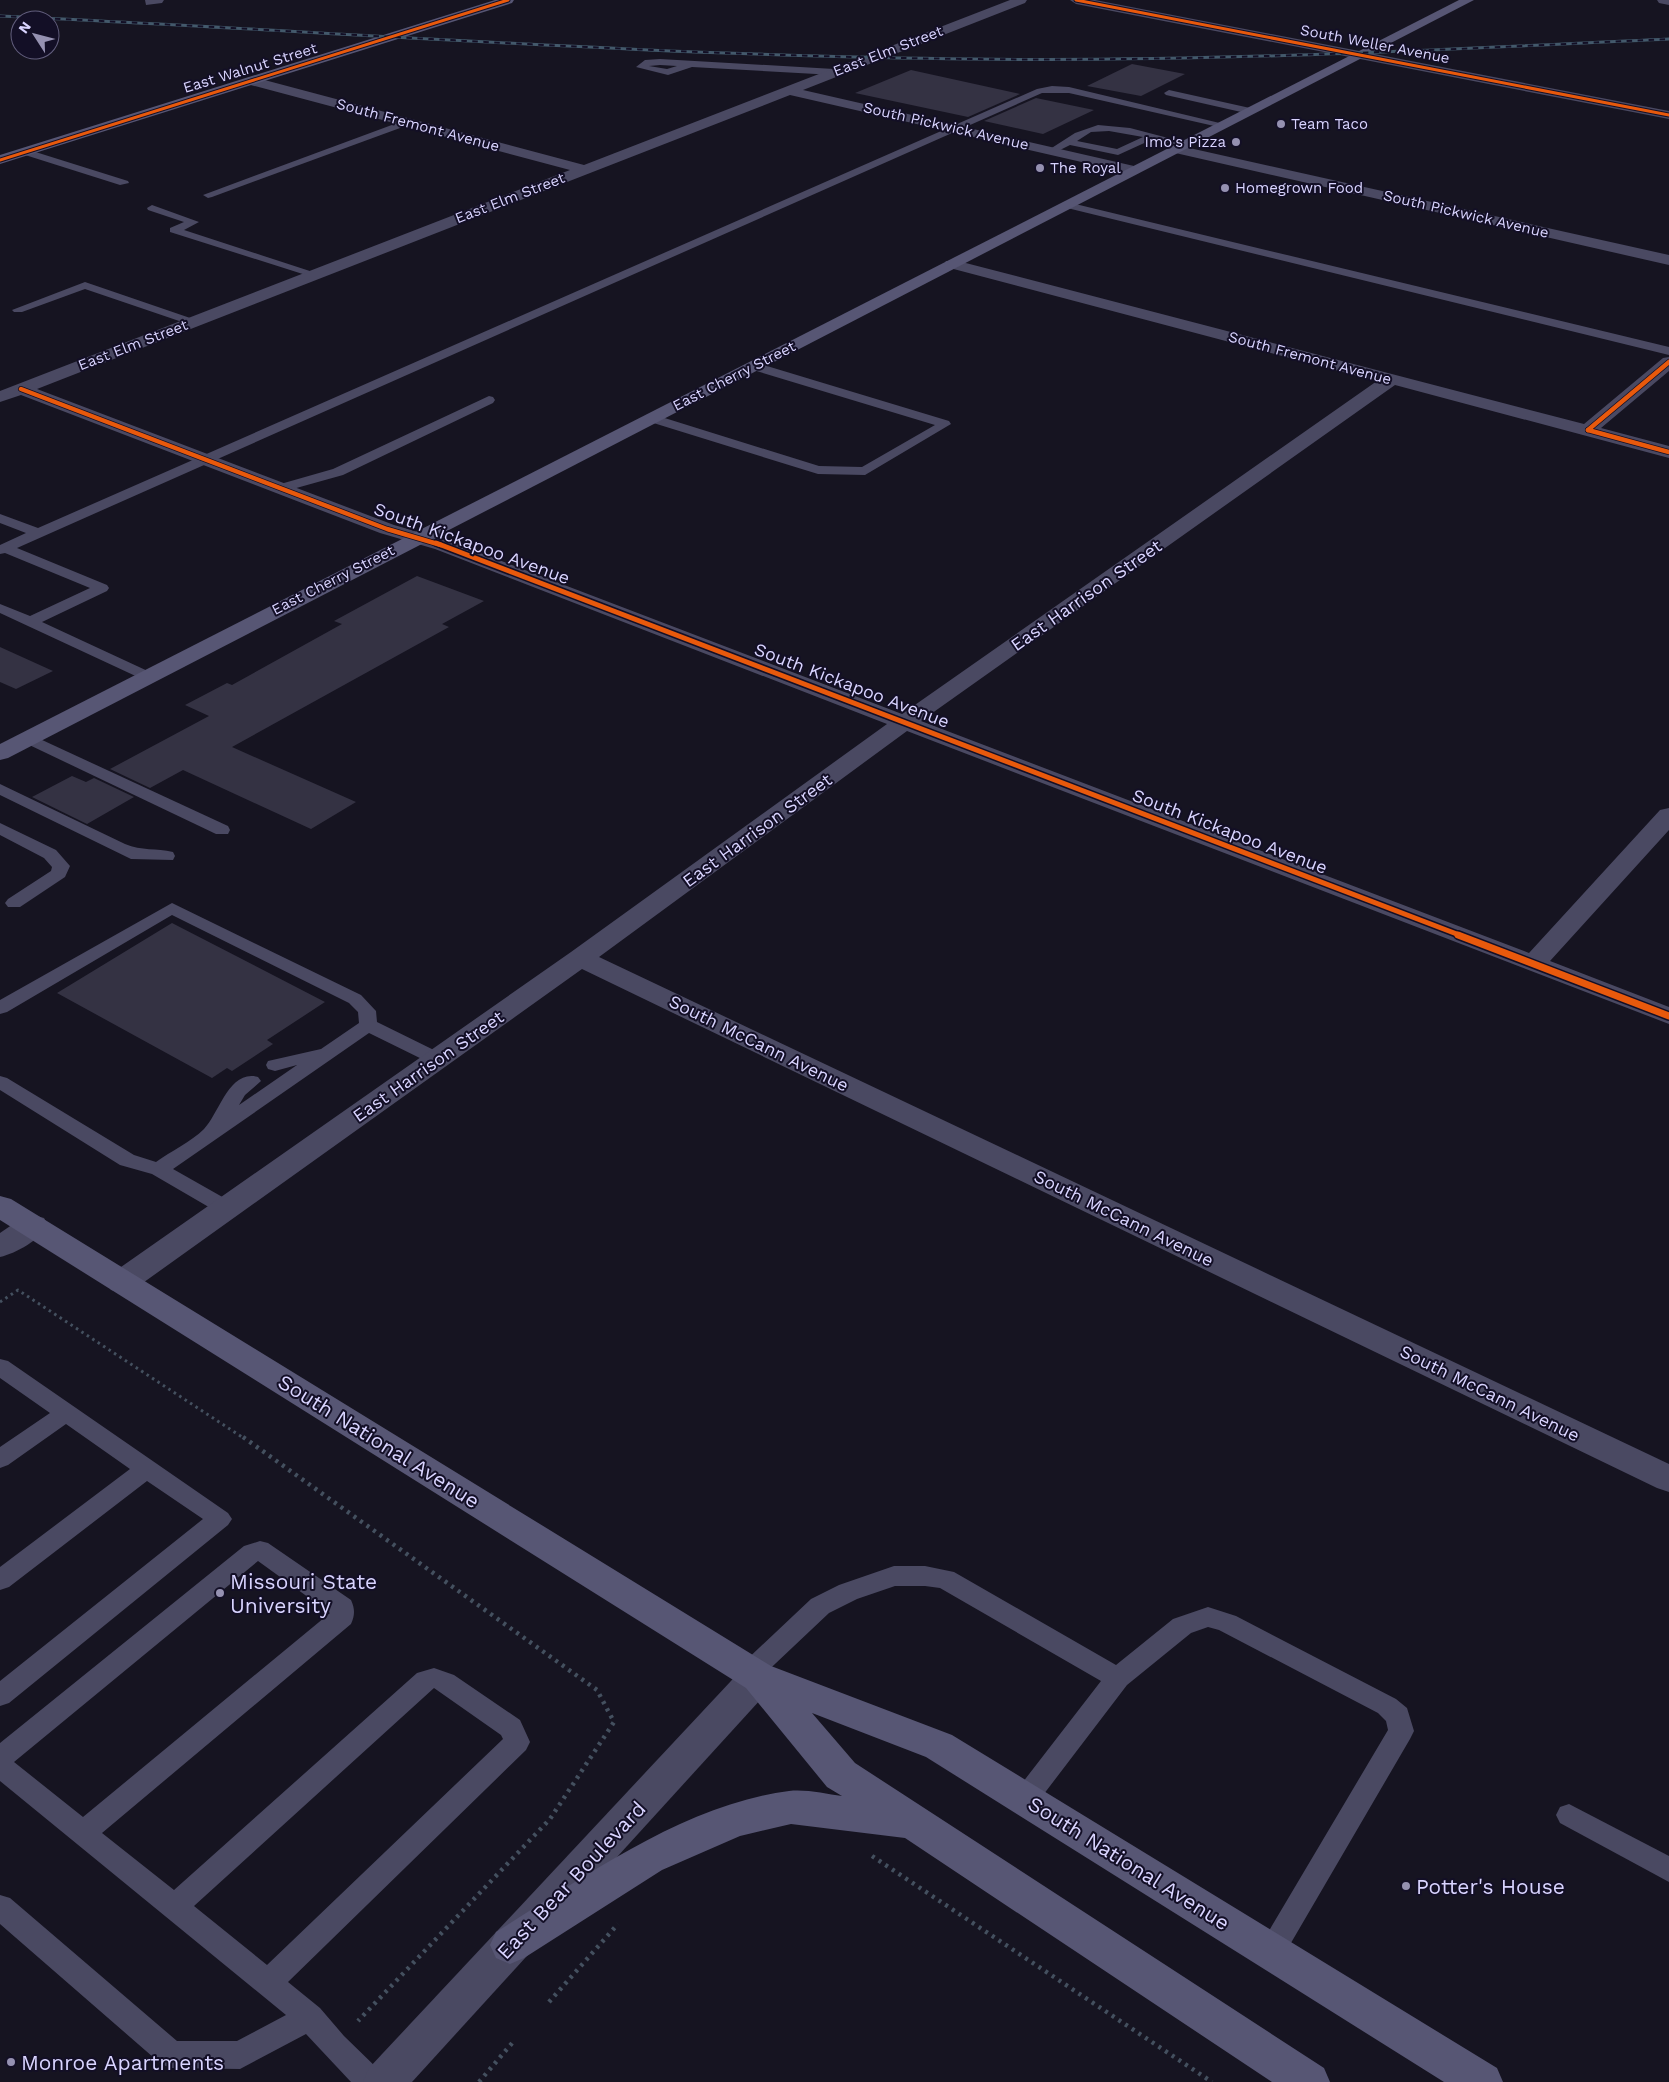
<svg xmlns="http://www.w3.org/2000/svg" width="1669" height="2082" viewBox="0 0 1669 2082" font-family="'Work Sans',sans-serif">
<rect width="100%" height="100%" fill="#161421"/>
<g fill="#343243">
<path d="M1132,64L1185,74L1141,96L1087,86Z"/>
<path d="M911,70L1020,94L968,117L855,93Z"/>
<path d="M1036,98L1094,110L1043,134L984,121Z"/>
<path d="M417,576L484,601L442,624L449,627L232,747L356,802L311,829L183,770L150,788L110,769L209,716L185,705L227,683L232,685L342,624L334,621Z"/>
<path d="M0,647L53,671L16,689L0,682Z"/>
<path d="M72,776L86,782L94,778L134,797L87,824L32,797Z"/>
<path d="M172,923L325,1002L267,1040L273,1044L232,1071L227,1068L212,1078L57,993Z"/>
</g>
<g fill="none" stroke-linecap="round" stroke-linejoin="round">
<path stroke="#44505f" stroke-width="3" stroke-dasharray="2.5 4" stroke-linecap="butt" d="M0,1302L18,1290L245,1439"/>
<g stroke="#44505f" stroke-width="4.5" stroke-dasharray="3 5" stroke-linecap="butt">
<path d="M243,1437L597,1690L614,1722L550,1819L358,2021"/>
<path d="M872,1856L1212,2082"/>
<path d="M549,2002L618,1924"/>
<path d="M479,2082L513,2042"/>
</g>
<g fill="#4a4962" fill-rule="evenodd">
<path d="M660,59L834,69L839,72L834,75L692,67L668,75L636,67L645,60ZM660,65L677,66L667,69L649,66Z"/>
<path d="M1052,86L1069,87L1228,125L1223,128L1069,93H1042L17,548L107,585L109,588L107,591L42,622L152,673L155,676L152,679H142L0,613V604L30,616L90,588L5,553L0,554V545L26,533L0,523V514L38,528L1037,89Z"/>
<path d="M1169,90L1250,108L1255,111L1250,114L1166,95L1164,93Z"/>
<path d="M408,119L413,122L411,124L212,197L208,198L203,195Z"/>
<path d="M1098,125L1130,128L1191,144L1186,147L1153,139L1118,155L1070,145L1052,154L1047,151L1075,133ZM1109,131L1143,137L1117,149L1077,141L1091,132Z"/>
<path d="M26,149L128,181L129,183L120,185L22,154L21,152Z"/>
<path d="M1067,202L1669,347V355L1063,207V203Z"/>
<path d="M152,205L199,222L184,230L319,274L313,277L309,276L170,232V228L184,222L148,210L147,208Z"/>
<path d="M85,282L196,320L198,322L192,325L188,324L85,289L22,312H14L12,310Z"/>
<path d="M754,362L949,421L951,424L865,475L818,474L647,421L645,418L647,415H655L819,466L862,467L935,425L750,369L748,366Z"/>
<path d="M489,396L493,397L495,400L493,403L343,475L282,492L275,488L277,485L333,469Z"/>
<path d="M27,733L228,826L230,830L228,834H216L21,741L19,738L21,735Z"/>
<path d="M0,784L125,844C142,851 156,848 173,852L175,856L173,860L131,859L0,795Z"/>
<path d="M0,823L56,850L70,866L65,877L20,907H8L5,903L8,899L51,871L52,867L44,858L0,835Z"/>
<path d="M172,903L361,995L376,1011L377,1022L444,1055L446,1059L444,1063H430L369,1033L173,1169L233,1203L236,1208L233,1213L226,1215L219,1213L152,1174L120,1165L0,1090V1076L7,1078L134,1155L156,1162C171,1151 191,1142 204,1129C219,1114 229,1069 258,1077L261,1081L245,1095L239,1105L297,1065L275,1071L268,1069L266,1065L268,1061L321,1049L359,1023L358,1012L349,1003L172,915L7,1012L0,1014V1000Z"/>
<path d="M0,1359L8,1361L228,1513L232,1519L228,1525L9,1703L0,1706V1681L203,1519L147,1481L9,1587L0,1590V1567L130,1469L66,1424L8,1465L0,1468V1447L50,1413L0,1378Z"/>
<path d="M260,1541L268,1543L351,1600C355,1609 355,1615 351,1624L102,1833L174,1890L417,1673L434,1668L454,1675L520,1720L530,1742L526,1750L288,1982L320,2008L344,2036L381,2072L386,2082H351L306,2034L240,2069L171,2068L161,2064L0,1924V1895L10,1898L177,2041H237L286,2015L0,1781V1743L244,1546ZM258,1561L330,1613L83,1817L14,1762ZM434,1688L501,1735L503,1739L267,1965L194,1906Z"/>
<path d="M894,1566H925L954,1572L1116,1665L1173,1619L1208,1607L1236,1616L1396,1699L1407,1708L1414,1731L1410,1739L1281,1960L1271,1964L1261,1960L1257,1951L1388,1730L1386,1721L1378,1713L1219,1630L1208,1627L1191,1633L1127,1685L1034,1807L1025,1810L1016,1807L1012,1799L1016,1791L1101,1681L940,1588L925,1586H895L857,1599L829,1613L759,1679L750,1682L741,1679L737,1672L741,1665L811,1599L839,1585Z"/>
<path d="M1569,1804L1669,1856V1882L1560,1823L1556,1815L1560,1807Z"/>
</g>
<g fill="#4a4962" fill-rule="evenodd">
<path d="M145,0H164L162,3L146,5Z"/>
<path d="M1010,0H1027L1025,3L803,90L1134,166L1139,167L1141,170L1139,173L1134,174L790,95L37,389L394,525L449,541L902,714L1377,381L946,267L944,264L946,261H958L1584,424L1663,358L1669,357V371L1601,428L1669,446V458L1395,385L921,721L1529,953L1660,810L1669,808V830L1550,961L1669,1007V1024L907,731L599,957L1669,1464V1492L1657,1488L582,969L133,1290L122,1293L111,1290L106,1282L111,1274L571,952L887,724L435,549L380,533L21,395L0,402V391L570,170L247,84L245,81L247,78H257L584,165Z"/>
<path d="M1070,0H1095L1669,111V119L1076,4Z"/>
<path d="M1657,0H1669V5L1659,3Z"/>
<path d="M1176,145L1669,255V265L1171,152L1169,149Z"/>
<path d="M33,1215L44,1218L48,1225C39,1240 17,1253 0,1257V1233L22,1218Z"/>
<path d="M758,1662L771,1666L776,1677L771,1688L412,2082H363L369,2068L745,1666Z"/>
</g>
<g fill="#575674" fill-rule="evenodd">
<path d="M495,0H514L512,3L0,164V155Z"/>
<path d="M1459,0H1474L8,758L0,760V744Z"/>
<path d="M0,1196L11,1199L771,1666L952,1735L1497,2068L1503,2082H1444L926,1757L812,1713L855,1763L1324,2068L1330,2082H1272L905,1838L791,1824L740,1836L662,1870L524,1958L510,1964L496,1958L490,1945L496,1932C583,1878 685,1804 789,1791C806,1789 826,1794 842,1796L827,1787L746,1688L0,1220Z"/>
</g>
<g stroke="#43596b" stroke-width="3">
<path id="rail" d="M0,16C324,31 648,56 973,59C1205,62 1437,50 1669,39"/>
</g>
<use href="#rail" stroke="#130f26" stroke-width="2" stroke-dasharray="5.5" stroke-linecap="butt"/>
<g stroke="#130f26" stroke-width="5">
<g id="cycleway-far3">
<path d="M1076,0L1669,115"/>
<path d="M0,160L508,0"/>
</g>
</g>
<g stroke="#130f26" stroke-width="6">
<g id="cycleway-far2">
<path d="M21,389L387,529L441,545"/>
<path d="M1588,430L1669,362"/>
<path d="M1588,430L1669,452"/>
</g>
</g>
<g stroke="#130f26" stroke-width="8">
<path id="cycleway-far1" d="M436,543L1462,936"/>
</g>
<g stroke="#130f26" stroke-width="10">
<path id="cycleway" d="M1458,935L1669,1016"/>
</g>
<use href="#cycleway-far3" stroke="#e8590c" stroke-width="3"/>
<use href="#cycleway-far2" stroke="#e8590c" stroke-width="4.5"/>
<use href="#cycleway-far1" stroke="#e8590c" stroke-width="5"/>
<use href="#cycleway" stroke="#e8590c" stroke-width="7"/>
</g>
<g fill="#9591b1" stroke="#130f26" stroke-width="2">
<circle cx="1281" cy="124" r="5"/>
<circle cx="1236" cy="142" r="5"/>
<circle cx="1040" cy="168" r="5"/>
<circle cx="1225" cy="188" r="5"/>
<circle cx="220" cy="1593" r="5"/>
<circle cx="1406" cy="1886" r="5"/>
<circle cx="11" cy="2062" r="5"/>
</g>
<g text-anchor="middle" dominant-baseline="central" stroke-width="4" stroke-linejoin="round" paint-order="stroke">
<g font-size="15" fill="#d9d4ff" stroke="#130f26">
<text transform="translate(1375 44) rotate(11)">South Weller Avenue</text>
<text transform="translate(888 51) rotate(-21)">East Elm Street</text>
<text transform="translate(250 68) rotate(-17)">East Walnut Street</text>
<text transform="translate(418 125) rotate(15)">South Fremont Avenue</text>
<text transform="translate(946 126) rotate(13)">South Pickwick Avenue</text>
<text transform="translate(510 198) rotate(-21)">East Elm Street</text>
<text transform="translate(1466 214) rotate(13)">South Pickwick Avenue</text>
<text transform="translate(133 345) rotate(-21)">East Elm Street</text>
<text transform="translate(1310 358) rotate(15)">South Fremont Avenue</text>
<text transform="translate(734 376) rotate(-27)">East Cherry Street</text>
<text transform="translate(333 580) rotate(-27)">East Cherry Street</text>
</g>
<g font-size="15" fill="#d9d4ff" stroke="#130f26" text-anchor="start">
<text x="1291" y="124">Team Taco</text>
<text x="1226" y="142" text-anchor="end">Imo's Pizza</text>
<text x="1050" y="168">The Royal</text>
<text x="1235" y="188">Homegrown Food</text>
</g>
<g font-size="18" fill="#d9d4ff" stroke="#130f26">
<text transform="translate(472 543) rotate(20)">South Kickapoo Avenue</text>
<text transform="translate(1086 595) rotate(-35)">East Harrison Street</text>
<text transform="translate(852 685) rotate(21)">South Kickapoo Avenue</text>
<text transform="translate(757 830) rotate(-36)">East Harrison Street</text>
<text transform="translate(1230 831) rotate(21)">South Kickapoo Avenue</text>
<text transform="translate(759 1043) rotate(26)">South McCann Avenue</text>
<text transform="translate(428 1066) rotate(-35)">East Harrison Street</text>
<text transform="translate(1124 1218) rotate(26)">South McCann Avenue</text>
<text transform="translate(1490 1393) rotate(26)">South McCann Avenue</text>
</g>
<g font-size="21" fill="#d9d4ff" stroke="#130f26">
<text transform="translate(379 1441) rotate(32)">South National Avenue</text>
<text transform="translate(1129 1863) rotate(32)">South National Avenue</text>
<text transform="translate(571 1880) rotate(-47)">East Bear Boulevard</text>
</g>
<g font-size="21" fill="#d9d4ff" stroke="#130f26" text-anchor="start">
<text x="230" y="1581">Missouri State<tspan x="230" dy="24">University</tspan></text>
<text x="1416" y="1886">Potter's House</text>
<text x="21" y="2062">Monroe Apartments</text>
</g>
</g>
<g transform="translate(35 35) rotate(306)"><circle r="24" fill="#130f26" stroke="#625e7d"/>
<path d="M0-4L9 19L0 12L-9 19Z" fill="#9591b1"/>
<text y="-8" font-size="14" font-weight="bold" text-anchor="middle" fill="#d9d4ff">N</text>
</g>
</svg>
